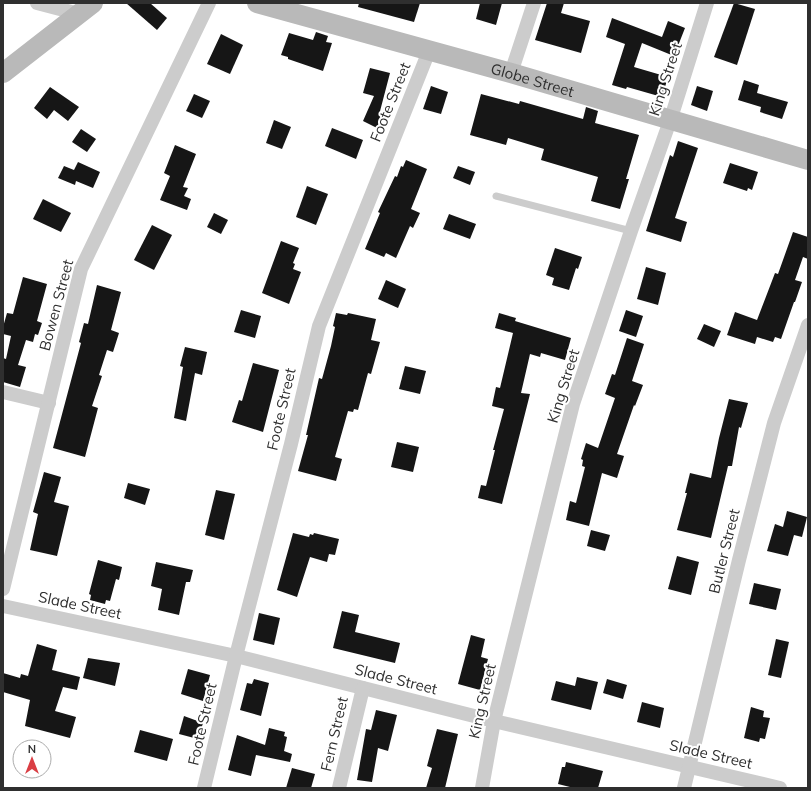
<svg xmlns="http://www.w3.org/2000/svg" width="811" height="791" viewBox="0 0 811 791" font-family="Mulish,sans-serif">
<rect width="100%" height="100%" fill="#fff"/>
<g fill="#161616">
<path d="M126,3H150L167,18L157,30Z"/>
<path d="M359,3H420L414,22L358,7Z"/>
<path d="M480,3H502L496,25L476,19Z"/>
<path d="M547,3H564L561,13L590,21L581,53L535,40Z"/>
<path d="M734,3L755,9L737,65L714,57Z"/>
<path d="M612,18L662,37L668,21L685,28L674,56L642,43L634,67L668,77L662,97L627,87L626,89L612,85L625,44L606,37Z"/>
<path d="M316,32L328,36L326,42L332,43L323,71L288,59V57L281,55L289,33L313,40Z"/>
<path d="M221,34L243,45L230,74L207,64Z"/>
<path d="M370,68L390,73L379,115L382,116L377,128L363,121L374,96L363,93Z"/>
<path d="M744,80L759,85L757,93L788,102L782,119L760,112L761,107L738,100Z"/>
<path d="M431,86L448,92L441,114L423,109Z"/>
<path d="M697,86L713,91L707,111L691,105Z"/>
<path d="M50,87L79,107L68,121L54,110L47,119L34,108Z"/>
<path d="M194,94L210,101L202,118L186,111Z"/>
<path d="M481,94L519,104L520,101L583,119L586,107L598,111L595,123L639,135L626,179H629L620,209L591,201L598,177L541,160L544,149L508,138L506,145L470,135Z"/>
<path d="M274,120L291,127L282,149L266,143Z"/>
<path d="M332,128L363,140L356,159L325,146Z"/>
<path d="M81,129L96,139L87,152L72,142Z"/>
<path d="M678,141L698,148L675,218L687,222L681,242L646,231L670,155L673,157Z"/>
<path d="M175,145L196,154L183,187L188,188L184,196L191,199L187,210L160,200L170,176L164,173Z"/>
<path d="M406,160L427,169L411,209L420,213L413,228L410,226L396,258L386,253L384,257L365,249L380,213L378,212L395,176L397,177L401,166L403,167Z"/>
<path d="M78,162L100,172L93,188L76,181L75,185L58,178L64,166L74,170Z"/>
<path d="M730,163L758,172L752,190L748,188L747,191L723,183Z"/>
<path d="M458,166L475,172L470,185L453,178Z"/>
<path d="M307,186L328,194L316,225L296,217Z"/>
<path d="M43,199L71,213L61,232L33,219Z"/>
<path d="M214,213L228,220L221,234L207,227Z"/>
<path d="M449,214L476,224L470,239L443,229Z"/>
<path d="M152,225L172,235L154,270L134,260Z"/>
<path d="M793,232L808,237V259L803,257L795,280L802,282L795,302H794L781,339L775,337L773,342L757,337L755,344L727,335L735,312L757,320L775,273L778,274Z"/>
<path d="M281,241L299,248L293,263L295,264L293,269L301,272L289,304L262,293Z"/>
<path d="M555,248L582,257L578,269L576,268L569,290L552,285L554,278L546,275Z"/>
<path d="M646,267L666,273L658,305L637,299Z"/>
<path d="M23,277L47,284L37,321L42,323L38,335L35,334L33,342L26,340L18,365L26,367L20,387L3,382V358L6,359L11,336L3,334V327L7,313L13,314Z"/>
<path d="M386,280L406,289L398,308L378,299Z"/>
<path d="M97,285L121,292L111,330L119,333L113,352L107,350L99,375L102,376L92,406L98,408L85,457L53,448L81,343L79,342L84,323L88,324Z"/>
<path d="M241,310L261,316L255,338L234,332Z"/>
<path d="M626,310L643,316L636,337L619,331Z"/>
<path d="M336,313L347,315L348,313L376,319L371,340L380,342L371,374L368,373L358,410L354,409L353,412L348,411L335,457L342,459L336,481L298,471L308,435H306L319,378L322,379L331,346L335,327L333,326Z"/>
<path d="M499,313L516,318L515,321L571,338L565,360L541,353L540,357L530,354L521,393L530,394L502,504L478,498L481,485L486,486L495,450H493L504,409L492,406L496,387L500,388L513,333L495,328Z"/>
<path d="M704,324L721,331L714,347L697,339Z"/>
<path d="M627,338L644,344L632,381L643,385L635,406L634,405L617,454L624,456L617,478L602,473L589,526L566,520L570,501L576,503L585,467L582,466L583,460L581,459L586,443L598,448L615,398L605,394L612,374L615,375Z"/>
<path d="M185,347L207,352L202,375L195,373L186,421L174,418L183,367L180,366Z"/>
<path d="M253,363L279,370L263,432L232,422L239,400L242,401Z"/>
<path d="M405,366L426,371L420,394L399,389Z"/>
<path d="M729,399L748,403L741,428L739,427L732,466H728L711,538L677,530L687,493H685L690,473L711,478L719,438Z"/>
<path d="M397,442L419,447L413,472L391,467Z"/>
<path d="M44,472L61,477L54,502L69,506L57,556L30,550L38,514L33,512Z"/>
<path d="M128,483L150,489L145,505L124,498Z"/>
<path d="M216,490L235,494L224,540L205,535Z"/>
<path d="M787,511L807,517L802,537L794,535L788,556L767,551L775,524L783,527Z"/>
<path d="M591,530L610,535L605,551L587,546Z"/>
<path d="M293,533L309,537L310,534L313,535L314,533L339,539L335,555L329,554L327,562L310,557L297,597L277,590Z"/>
<path d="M677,556L699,562L691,595L668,589Z"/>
<path d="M98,560L122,567L119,580L116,579L110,601L106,600L105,604L90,600L91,595L89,594Z"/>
<path d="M156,562L193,570L190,582H186L179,615L158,610L162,589L151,586Z"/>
<path d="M754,583L781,589L776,610L749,604Z"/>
<path d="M342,611L359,615L355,632L400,643L395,663L333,648Z"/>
<path d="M259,613L280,618L274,645L253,640Z"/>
<path d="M471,635L485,639L481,657L488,659L480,690L458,684Z"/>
<path d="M776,639L789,642L781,678L768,675Z"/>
<path d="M37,644L57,650L52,670L80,677L77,690L63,687L55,711L76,717L70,738L25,726L30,700L3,692V673L20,678L21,674L28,676Z"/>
<path d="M88,658L120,663L115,686L83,678Z"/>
<path d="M188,669L210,675L203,701L181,694Z"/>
<path d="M577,677L598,682L591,710L551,700L556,681L575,686Z"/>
<path d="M254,679L269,683L261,716L240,710L247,683L252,684Z"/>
<path d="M607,679L627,685L623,699L603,693Z"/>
<path d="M642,702L664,708L660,728L637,722Z"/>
<path d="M751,707L764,711L763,717L770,718L765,739L760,738L759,742L744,738Z"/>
<path d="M376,710L397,715L388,751L378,748L372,782L357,780L366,729L371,730Z"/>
<path d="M184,716L203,723L198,739L179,734Z"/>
<path d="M269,728L285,732L284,736L287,737L284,751L292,754L290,762L256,755L251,776L228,770L237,735L265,745Z"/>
<path d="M437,729L458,734L445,788H426L432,768L427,766Z"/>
<path d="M140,730L173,739L167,761L134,752Z"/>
<path d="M566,762L603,771L598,788H574L558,784L562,767H565Z"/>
<path d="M292,768L315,774L311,788H286Z"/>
</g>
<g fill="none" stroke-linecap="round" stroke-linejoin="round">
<path stroke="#ccc" stroke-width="7" d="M496,196L631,231"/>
<g stroke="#ccc" stroke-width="14">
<path d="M37,3L79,14"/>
<path d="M511,73L534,3"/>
<path d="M3,392L49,403"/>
<path d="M3,589L81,269L209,3"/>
<path d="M3,606L236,656L494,721L780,788"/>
<path d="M204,788L236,656L291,444L319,326L429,51"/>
<path d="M339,788L363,688"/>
<path d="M482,788L494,721L573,404L631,231L671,118L707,3"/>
<path d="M684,788L739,560L774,423L808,325"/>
</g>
<g stroke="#b9b9b9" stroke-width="20">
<path id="s1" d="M257,3L511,73L808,160"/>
<path d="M3,73L93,3"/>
</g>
</g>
<g text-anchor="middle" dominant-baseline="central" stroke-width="4" stroke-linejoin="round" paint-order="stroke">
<g font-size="15" fill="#2f2f2f" stroke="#fff">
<text stroke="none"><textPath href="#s1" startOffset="286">Globe Street</textPath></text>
<text transform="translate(665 79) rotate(-72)">King Street</text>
<text transform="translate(390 102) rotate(-68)">Foote Street</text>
<text transform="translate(56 305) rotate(-75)">Bowen Street</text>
<text transform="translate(563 386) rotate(-73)">King Street</text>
<text transform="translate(281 409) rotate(-77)">Foote Street</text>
<text transform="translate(724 551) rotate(-76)">Butler Street</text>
<text transform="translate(80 605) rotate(12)">Slade Street</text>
<text transform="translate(396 679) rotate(14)">Slade Street</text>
<text transform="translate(482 701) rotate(-77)">King Street</text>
<text transform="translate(202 724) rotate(-77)">Foote Street</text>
<text transform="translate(334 734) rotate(-77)">Fern Street</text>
<text transform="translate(711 754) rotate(13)">Slade Street</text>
</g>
</g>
<rect width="811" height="791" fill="none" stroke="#2f2f2f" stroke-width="8"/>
<g transform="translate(32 759)"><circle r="19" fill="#ffffff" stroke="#acacac"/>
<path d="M0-3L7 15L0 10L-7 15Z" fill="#da3e44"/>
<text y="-6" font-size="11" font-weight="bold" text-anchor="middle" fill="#2f2f2f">N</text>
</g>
</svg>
